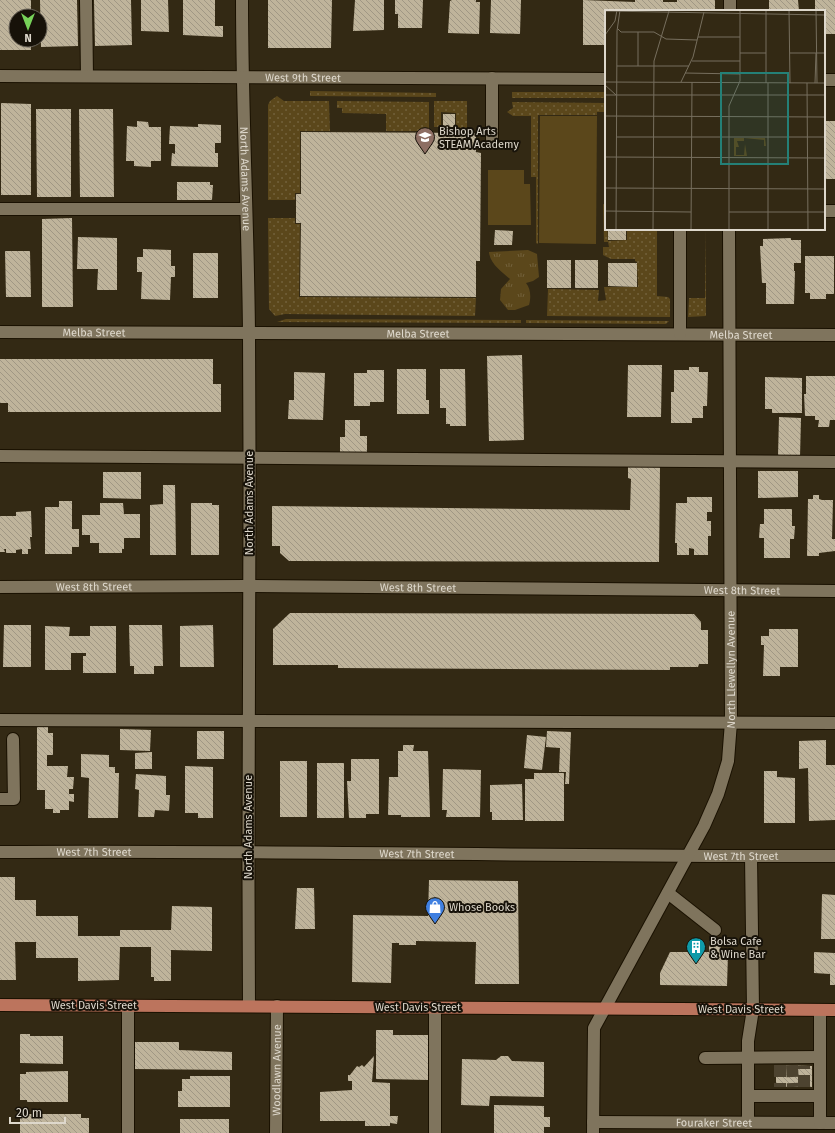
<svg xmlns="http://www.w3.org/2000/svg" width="835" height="1133" viewBox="0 0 835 1133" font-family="'Fira Sans',sans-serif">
<defs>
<pattern id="grass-dots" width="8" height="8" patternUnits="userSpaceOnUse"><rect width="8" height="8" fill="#5b471b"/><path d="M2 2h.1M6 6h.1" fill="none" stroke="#72613b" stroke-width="1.8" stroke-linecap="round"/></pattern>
<pattern id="park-tufts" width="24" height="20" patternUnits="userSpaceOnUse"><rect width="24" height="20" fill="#5b471b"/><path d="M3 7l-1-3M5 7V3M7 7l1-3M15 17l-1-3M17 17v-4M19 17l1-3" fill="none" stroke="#72613b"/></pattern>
<pattern id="building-back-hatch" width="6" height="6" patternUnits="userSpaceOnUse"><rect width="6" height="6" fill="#bfb49b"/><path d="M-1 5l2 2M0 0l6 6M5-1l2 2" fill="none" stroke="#a09784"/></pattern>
</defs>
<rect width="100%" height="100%" fill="#332914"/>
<g fill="url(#grass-dots)">
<path d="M310,91L436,93V97L310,96Z"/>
<rect x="512" y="92" width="94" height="6"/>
<path d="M277,96L284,101H329L330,131H300V193H295V200H268V105L270,101Z"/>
<path d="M337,101L429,102V131H386V114L342,113V108H337Z"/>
<path d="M434,101H467V128H456V113L441,112V127H434Z"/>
<path d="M512,102L606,103V112H597V115H538V244L536,243V177H531V116H513L507,112L513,108Z"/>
<path d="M603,204L606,205L608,241L627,240V229H657V296L668,297L670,299V317L547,316L548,289L599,290L598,301L606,300L604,287H638L637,262L635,261V259H611L603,255V247H609L608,242H604Z"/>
<path d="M268,218H295V224H300L299,297L476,298L475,316L285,314L275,316L269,309Z"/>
<path d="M706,229V316L688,317L689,298H705Z"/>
<path d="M286,319L521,320V323L277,322Z"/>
<path d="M526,320L669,321L666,324L526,323Z"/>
</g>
<path fill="url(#park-tufts)" d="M528,250L537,254L539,277L533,281L526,283C531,289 531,298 529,305L515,310H508L500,300L501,289L510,279C502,272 490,264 489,252Z"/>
<g fill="#5b471b">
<path d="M540,116H597L596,244L539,243Z"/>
<path d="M488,170H524V184H530L531,225H488Z"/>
</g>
<g fill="url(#building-back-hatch)">
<path d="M0,0H31V16H16V40H31V50H0Z"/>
<path d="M40,0H77L78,46L41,47Z"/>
<path d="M94,0H131L132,45L95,46Z"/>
<path d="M141,0H168L169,32L141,31Z"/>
<path d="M183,0H215V26H223V37L183,35Z"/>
<path d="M268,0H332L331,48H268Z"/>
<path d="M355,0H384V30L353,31Z"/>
<path d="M395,0H423L422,28H398V14H395Z"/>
<path d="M452,0H476V2H480L479,34L448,33L450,1Z"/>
<path d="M491,0H521L520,34L490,33Z"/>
<path d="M583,0L635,2V0H663V2H677V0H715V11H606V45H583Z"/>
<path d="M769,0H798L799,11H769Z"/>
<path d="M815,0H835V34H824V11H815Z"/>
<path d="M1,103L31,104V195H1Z"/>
<path d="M36,109H71V197H37Z"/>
<path d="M79,109H113L114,197H80Z"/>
<rect x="443" y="114" width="12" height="13"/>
<path d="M137,121L148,122L149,127H161V161H151V167L134,166V161H126L127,126L137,127Z"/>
<rect x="824" y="121" width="11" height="58"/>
<path d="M198,124L221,125V143H215V153H218V167L171,166L172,153L175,154V144H169L170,126L198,127Z"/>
<path d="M301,132L476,133V152L481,153L480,261H476V297L300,296L301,223H296V194H301Z"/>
<path d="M177,182H210V185H213L212,200H177Z"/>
<path d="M72,218L73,307H42V219Z"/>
<rect x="608" y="229" width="18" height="11"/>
<path d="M495,230L513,231L512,245H494Z"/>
<path d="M78,237L117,238V290H97L98,269H77Z"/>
<path d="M791,238V240H801V263H794V271H795L794,304H766V283H762L760,246H763V239Z"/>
<path d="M143,249L171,250V266H175V277H171L170,300L141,299L142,272H137V257H143Z"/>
<path d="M5,251H30L31,297H6Z"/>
<rect x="193" y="253" width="25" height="45"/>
<path d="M805,256H834V294H826V299H810V293H805Z"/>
<rect x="547" y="260" width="24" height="28"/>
<rect x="575" y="260" width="23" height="28"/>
<path d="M608,263H637V287L608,286Z"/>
<path d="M522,355L524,440L489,441L487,356Z"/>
<path d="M0,359H213V384H221V412H8V403H0Z"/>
<path d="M628,365H662L661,417H627Z"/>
<path d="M689,367H699V372H708L707,406H703V418H692V423H671V392H674V370H689Z"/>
<path d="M397,369H426V400H429V414H397Z"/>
<path d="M440,369H465L466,426H450V424H446V408H440Z"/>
<path d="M367,370H384V402H370V406H354V373H367Z"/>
<path d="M294,372L325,373L323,420L288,419L289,400H294Z"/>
<path d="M806,376H835V420H830L829,427H818L819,420H815V416H805L804,394H806Z"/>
<path d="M765,377L802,378V413H772V409H765Z"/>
<path d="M779,417L801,418L800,457L778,456Z"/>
<path d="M345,420H360V436H367V454H340V437H345Z"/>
<path d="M628,467H660L659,562L289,561L280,553V546H272V506L630,510L631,479L628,478Z"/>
<path d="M758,471H798V497L758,498Z"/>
<path d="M103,472H141V499L103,498Z"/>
<path d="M163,485H175L176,555H150V505L163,504Z"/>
<path d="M813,495H819V499L822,500H833L832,539H835V551L819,553V556H807L808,499H813Z"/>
<path d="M687,497H712V512H707V521H711V536H708V555H694V549L689,548V555H677V543H675L676,503H687Z"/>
<path d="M59,501H72V529H79V547H72V554H45V507H59Z"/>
<path d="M100,503H123L124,514H140V538H124V549H122V553H99V543H90V535H82V515H100Z"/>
<path d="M191,503H212V505H219V555H191Z"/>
<path d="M764,509H792V526H795L794,539H790V558H764V538H759L760,524H764Z"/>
<path d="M31,511L32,537H30L31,549H28V554H22V549L16,550V553H6V549H4L5,552H0V516H16V512Z"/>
<path d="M290,613L694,614L701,622V630H708V664H699L698,667H670V670L338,668V665H273V629Z"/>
<path d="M4,625H31V667H3Z"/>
<path d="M129,625H162L163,666H154V674H134V666H130Z"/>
<path d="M213,625L214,667H180V626Z"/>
<path d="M45,626L70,627L69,636H90V626H116V673H83V656H86V653H71V670H45Z"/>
<path d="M769,629H798V667H780V676H763L764,645H761V636H769Z"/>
<path d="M37,727H48V733H53V755H47V766H68L67,777H74L73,789H69V794H74V802L69,801V810H60V813H53V809H45V790H37Z"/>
<path d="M120,729L151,730L150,751L120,750Z"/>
<rect x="197" y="731" width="27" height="28"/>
<path d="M547,731L571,732L569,784H565L566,772H559L560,748L546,747Z"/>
<path d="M527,735L546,737L542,770L524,768Z"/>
<path d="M826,740V765H835V820L809,821L808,768L799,769V741Z"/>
<path d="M403,745H414L413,751H428L430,817H401V815H388L389,777H398V751H403Z"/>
<path d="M152,752V769H135V753Z"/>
<path d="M81,754L109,755V767H115V773H119L118,818H88L89,778L81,777Z"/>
<path d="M351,759H379V814H366V818H349L347,781H351Z"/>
<rect x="280" y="761" width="27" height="56"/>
<rect x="317" y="763" width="27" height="55"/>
<path d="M185,766L213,767V818H198V813H185Z"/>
<path d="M443,769L481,770L480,817H446L447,810H442Z"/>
<path d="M764,771H777V777L795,778V823H764Z"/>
<path d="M534,773H564V821H525V779H534Z"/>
<path d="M136,774L166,776V795H170L169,811L155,810L154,817H138L139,790L135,789Z"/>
<path d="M522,784L523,820H492V812H490V785Z"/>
<path d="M0,877H15V900H36V916H78V936H120V930H171L172,906L212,907V951L171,950V981H154V977H151V947H120L119,980L78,981V958H36V942H15L16,980H0Z"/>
<path d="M429,880L518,881L519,984H475L476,942L416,941V945H399V943H392L391,983L352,982L353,915L428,916Z"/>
<path d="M297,888H314L315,929H295Z"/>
<path d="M822,894L835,895V939H821Z"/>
<path d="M709,941H721L720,954H728L727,986L660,985V973L670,952H709Z"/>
<path d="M814,952L835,953V985H830V974L814,973Z"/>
<path d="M376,1030H393V1035H429V1080L376,1079Z"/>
<path d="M20,1034H30V1036H63V1064L20,1063Z"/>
<path d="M132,1042H179V1050L232,1052V1070L132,1069Z"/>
<path d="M374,1056L372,1082L390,1083V1116H398L397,1124L390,1123V1126H365V1121H320V1092L352,1090V1081H348V1075H350L357,1066L359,1067L362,1065L364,1067Z"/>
<path d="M501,1056H508L512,1061L544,1062V1097L490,1096L489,1106L461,1105L462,1059L496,1060Z"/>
<path d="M776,1065L812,1066V1087H776Z"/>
<path d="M68,1071V1102H27V1100H20V1074H26V1072Z"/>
<path d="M190,1076H230V1107H178V1091H182V1079H190Z"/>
<path d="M494,1105L544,1106V1117H550V1127H544V1133H494Z"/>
<path d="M20,1114H81V1118H89V1133H20Z"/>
<rect x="180" y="1119" width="49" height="14"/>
</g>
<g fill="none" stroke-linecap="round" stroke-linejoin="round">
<g stroke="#4d4330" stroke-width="12" stroke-dasharray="12 6" stroke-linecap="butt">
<path d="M780,1065V1087"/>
<path d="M792,1065L793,1087"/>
<path d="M804,1087V1066"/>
</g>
<g stroke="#1a1101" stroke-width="14">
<g id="minor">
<path d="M86,0L87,76"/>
<path id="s1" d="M242,0C242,111 248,222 249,334C251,558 247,782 249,1006"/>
<path d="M730,11V0"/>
<path id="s2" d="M0,76L606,79"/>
<path d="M824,80H835"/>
<path d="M492,139V78"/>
<path d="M0,209H246"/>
<path d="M824,211H835"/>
<path id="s3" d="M0,332L835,335"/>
<path d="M680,334V229"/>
<path d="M0,456L835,462"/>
<path id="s4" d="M0,587L248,586L835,591"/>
<path d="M0,720L835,723"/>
<path d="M0,799H14L13,739"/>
<path id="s5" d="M0,852C278,850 557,857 835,856"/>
<path d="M668,893L715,930"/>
<path d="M128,1006V1133"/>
<path d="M705,1058L820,1057"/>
<path d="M748,1096H820"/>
<path id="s6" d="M593,1122L835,1123"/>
<path d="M748,1123V1041L753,1009L751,856"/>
<path d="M820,1123V1010"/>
<path id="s7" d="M276,1133L277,1006"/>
<path d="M435,1133V1008"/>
<path id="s8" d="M593,1133L594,1028L704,826L718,794L728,761L731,722L729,229"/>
</g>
</g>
<g stroke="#1a1101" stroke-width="14">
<path id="major" d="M0,1005L835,1010"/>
</g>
<use href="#minor" stroke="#7f745d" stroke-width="12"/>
<use href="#major" stroke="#bc745d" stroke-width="12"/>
</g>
<defs>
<g id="school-pin" transform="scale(1)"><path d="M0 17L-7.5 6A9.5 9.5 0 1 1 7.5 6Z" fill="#8d6e63" stroke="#171209"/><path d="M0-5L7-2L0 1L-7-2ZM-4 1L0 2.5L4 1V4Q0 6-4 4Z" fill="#fff"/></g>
<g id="shop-pin" transform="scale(1)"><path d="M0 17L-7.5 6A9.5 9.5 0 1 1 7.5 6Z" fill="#3f7fe0" stroke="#171209"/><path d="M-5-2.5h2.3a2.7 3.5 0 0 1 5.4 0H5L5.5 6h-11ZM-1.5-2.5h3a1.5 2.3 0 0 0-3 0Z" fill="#fff"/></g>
<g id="building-pin" transform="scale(1)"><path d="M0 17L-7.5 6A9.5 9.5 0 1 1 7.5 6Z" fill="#0f9aa8" stroke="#171209"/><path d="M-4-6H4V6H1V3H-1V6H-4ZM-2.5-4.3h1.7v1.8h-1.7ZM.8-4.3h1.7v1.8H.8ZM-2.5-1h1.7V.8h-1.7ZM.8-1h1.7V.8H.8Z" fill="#fff"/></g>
</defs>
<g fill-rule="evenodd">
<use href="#school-pin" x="425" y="137"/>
<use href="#shop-pin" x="435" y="907"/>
<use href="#building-pin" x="696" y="947"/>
</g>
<g text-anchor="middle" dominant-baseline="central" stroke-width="4" stroke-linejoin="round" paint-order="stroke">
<g font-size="11" fill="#ded8cc" stroke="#171209">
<text stroke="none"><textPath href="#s2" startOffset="303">West 9th Street</textPath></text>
<text stroke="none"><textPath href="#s1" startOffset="179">North Adams Avenue</textPath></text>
<text stroke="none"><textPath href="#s3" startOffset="94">Melba Street</textPath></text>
<text stroke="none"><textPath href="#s3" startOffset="418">Melba Street</textPath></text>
<text stroke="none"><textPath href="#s3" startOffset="741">Melba Street</textPath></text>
<text transform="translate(249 503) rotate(-90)">North Adams Avenue</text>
<text stroke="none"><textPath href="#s4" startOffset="94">West 8th Street</textPath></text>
<text stroke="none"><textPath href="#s4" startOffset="418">West 8th Street</textPath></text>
<text stroke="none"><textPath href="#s4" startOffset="742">West 8th Street</textPath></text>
<text stroke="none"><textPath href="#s8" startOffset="496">North Llewellyn Avenue</textPath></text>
<text transform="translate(248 827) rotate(-90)">North Adams Avenue</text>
<text stroke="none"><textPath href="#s5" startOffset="94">West 7th Street</textPath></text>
<text stroke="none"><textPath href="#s5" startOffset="417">West 7th Street</textPath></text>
<text stroke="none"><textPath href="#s5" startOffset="741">West 7th Street</textPath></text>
<text x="94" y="1005">West Davis Street</text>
<text x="418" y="1007">West Davis Street</text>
<text x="741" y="1009">West Davis Street</text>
<text stroke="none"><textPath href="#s7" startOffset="63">Woodlawn Avenue</textPath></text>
<text stroke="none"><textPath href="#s6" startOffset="121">Fouraker Street</textPath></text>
</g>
<g font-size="11" fill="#ded8cc" stroke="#171209" text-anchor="start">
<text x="439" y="131">Bishop Arts<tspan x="439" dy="13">STEAM Academy</tspan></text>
<text x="449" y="907">Whose Books</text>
<text x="710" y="941">Bolsa Cafe<tspan x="710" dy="13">&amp; Wine Bar</tspan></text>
</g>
</g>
<g transform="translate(605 10)">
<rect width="220" height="220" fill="#332914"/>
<path d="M129,128H160L161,136H159V130L139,128V131H132L134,137H131V145H139L140,134L142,146H129Z" fill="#5b471b"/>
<path fill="none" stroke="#776f5e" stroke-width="1" d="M184,0L185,73M211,0L212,73M0,1L220,5M13,19L16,22H49L61,29L92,30M12,21L15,0M33,22V56M0,25L10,11L12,0M93,27H135M135,43H161M185,43H220M87,51H135M12,56H84M80,63L135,64M0,72L220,73M76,72L88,47L99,2M161,73V0M163,73V220M202,73L203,220M210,73L211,43M0,75L11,85M0,85H220M0,106L220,107M11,127H220M0,147L220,148M0,178L220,179M0,201L86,202M124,202H220M11,220L12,21M48,220L49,51L64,1M86,220L87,72M124,220V96L135,71V0"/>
<path fill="#248077" fill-opacity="0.15" stroke="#248077" stroke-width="2" d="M116,63H183V154H116Z"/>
<rect width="220" height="220" fill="none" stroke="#ded8cc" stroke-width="2"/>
</g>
<g transform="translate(28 28) rotate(180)"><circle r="19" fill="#171209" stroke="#676157"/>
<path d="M0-3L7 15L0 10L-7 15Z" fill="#77d259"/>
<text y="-6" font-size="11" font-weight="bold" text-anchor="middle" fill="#ded8cc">N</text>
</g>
<path d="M10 1117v6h55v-6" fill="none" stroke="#ded8cc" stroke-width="2"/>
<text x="16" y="1117" font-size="12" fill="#ded8cc" stroke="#171209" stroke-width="3" paint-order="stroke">20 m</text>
</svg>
